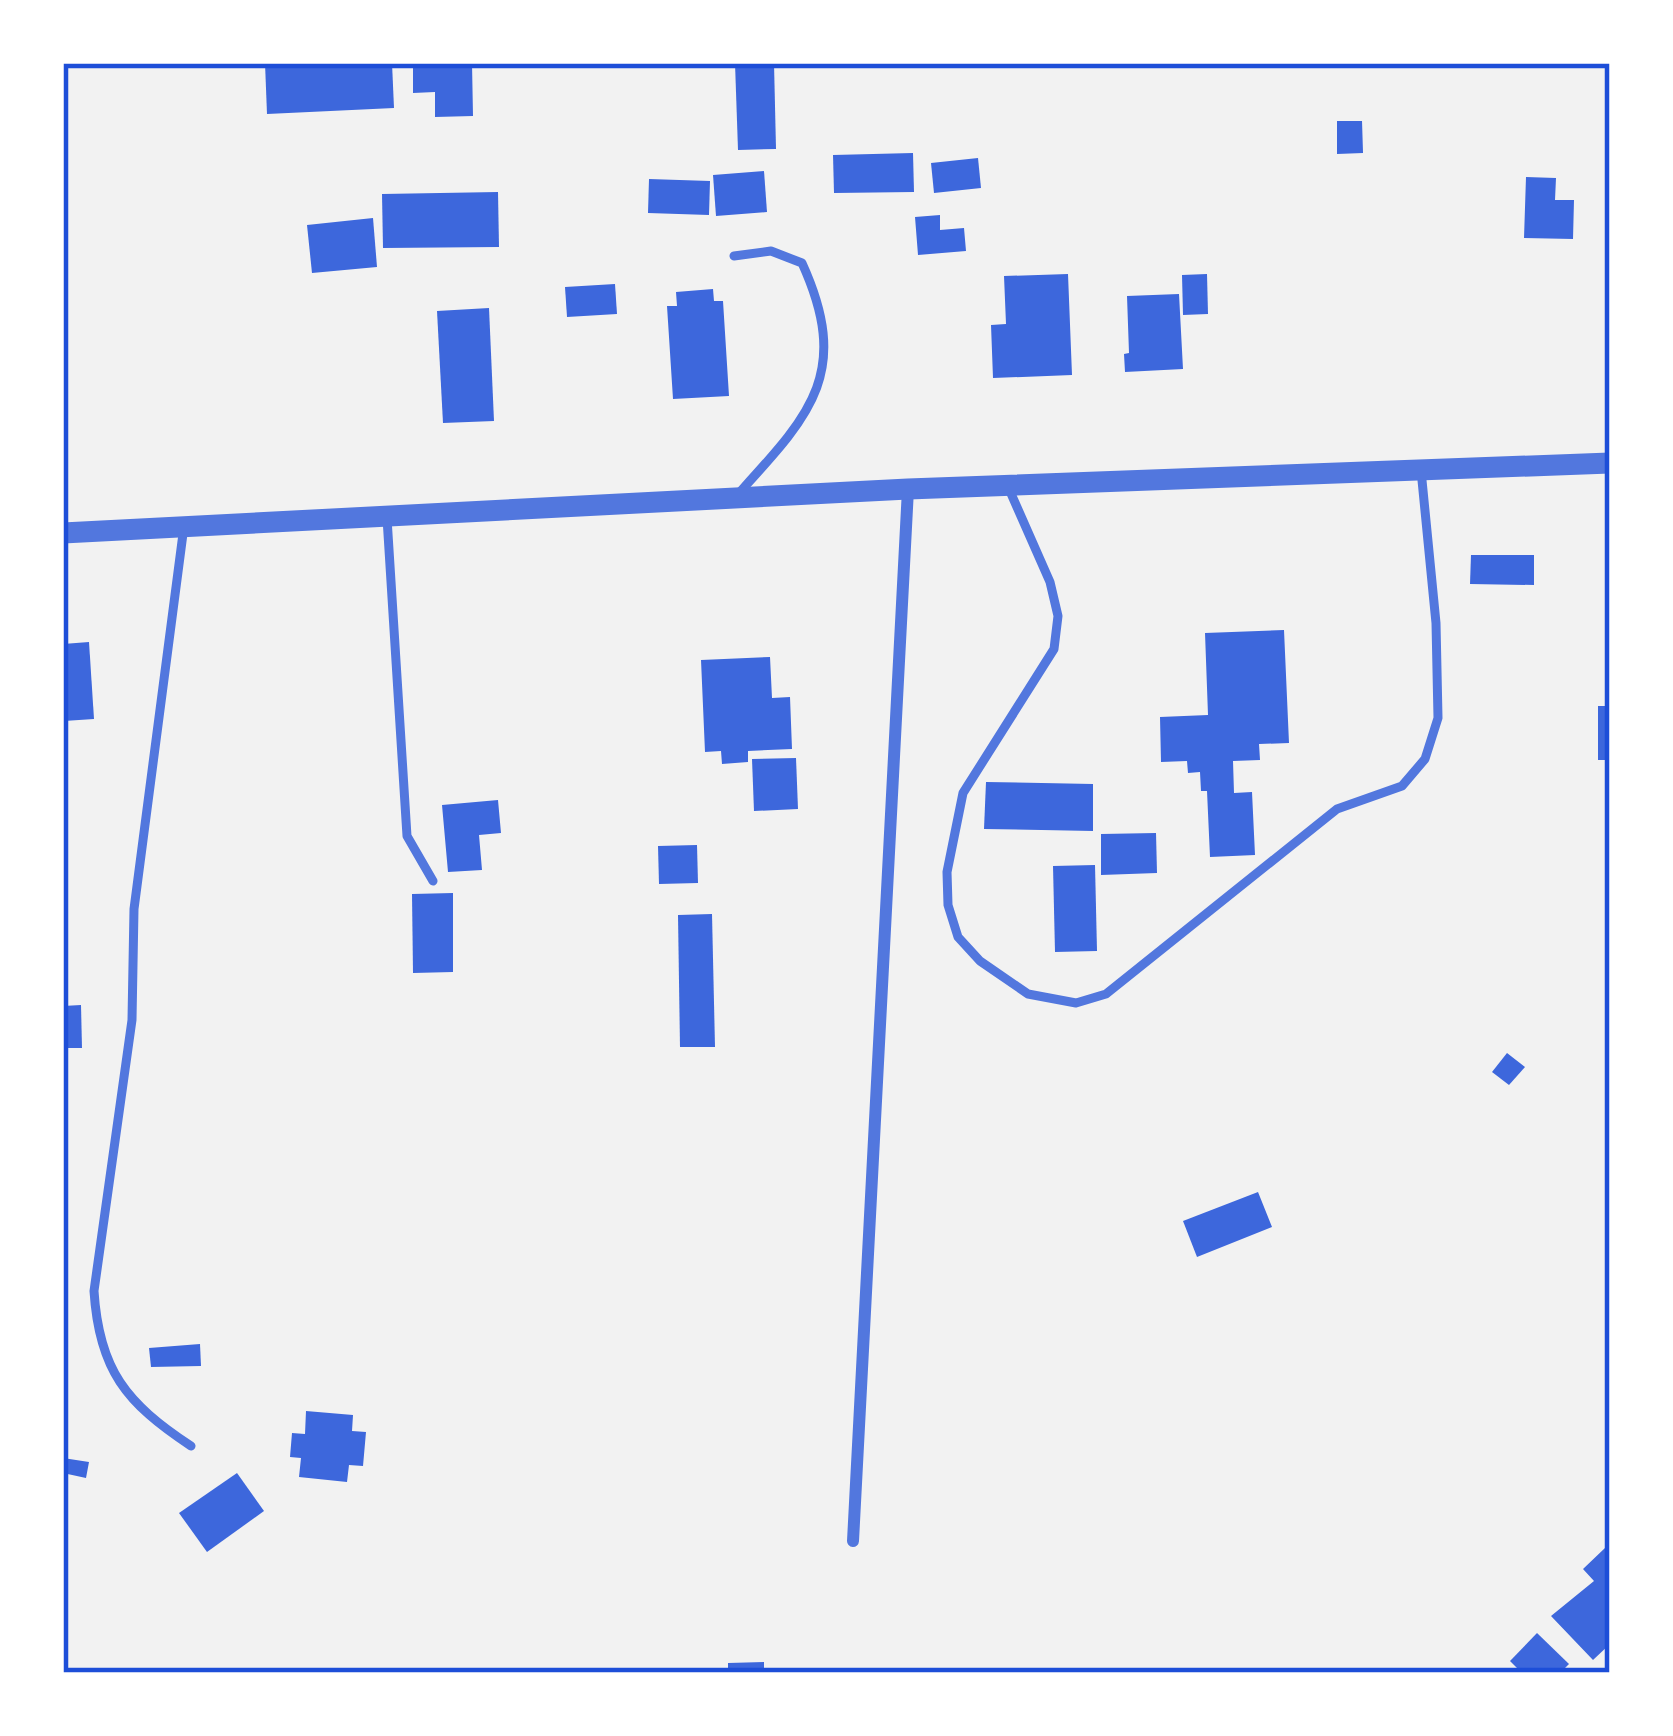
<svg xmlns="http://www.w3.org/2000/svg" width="1673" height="1736" viewBox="0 0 1673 1736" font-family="Jost,sans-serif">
<rect width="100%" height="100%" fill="#f2f2f2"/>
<g fill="#3d67dc">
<path d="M265,63H392L394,108L267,114Z"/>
<path d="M413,63H472L473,116L435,117V92L413,93Z"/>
<path d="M735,63H774L776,149L738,150Z"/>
<path d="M1337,121H1362L1363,153L1337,154Z"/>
<path d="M913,153L914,192L834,193L833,155Z"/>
<path d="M978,158L981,188L934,193L931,163Z"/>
<path d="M764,171L767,212L716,216L713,175Z"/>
<path d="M1526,177L1556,178L1555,200H1574L1573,239L1524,238Z"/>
<path d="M649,179L710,181L709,215L648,213Z"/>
<path d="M498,192L499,247L383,248L382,194Z"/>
<path d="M940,215V230L964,228L966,251L918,255L915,217Z"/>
<path d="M373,218L377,267L312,273L307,225Z"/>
<path d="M1068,274L1072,375L993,378L991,325L1006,324L1004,276Z"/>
<path d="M1207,274L1208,314L1183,315L1182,275Z"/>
<path d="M615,284L617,314L567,317L565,287Z"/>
<path d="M713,289L714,301H723L729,396L673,399L667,306H677L676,292Z"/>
<path d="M1179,294L1183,369L1125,372L1124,354L1129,353L1127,296Z"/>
<path d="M489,308L494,421L443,423L437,311Z"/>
<path d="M1471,555H1534V585L1470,584Z"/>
<path d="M1284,630L1289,743L1259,744L1260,760L1233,761L1234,793L1252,792L1255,855L1210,857L1207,791H1201L1200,772L1188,773L1187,761L1161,762L1160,717L1208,715L1205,633Z"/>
<path d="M89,642L94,719L64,721L63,644Z"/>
<path d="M770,657L772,698L790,697L792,749L748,751V762L722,764L721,751L705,752L701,660Z"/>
<rect x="1598" y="706" width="12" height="54"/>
<path d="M796,758L798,809L754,811L752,759Z"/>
<path d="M986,782L1093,784V831L984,829Z"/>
<path d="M498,800L501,833L479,835L482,870L448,872L442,805Z"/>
<path d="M1156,833L1157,873L1101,875V834Z"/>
<path d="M697,845L698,883L659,884L658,846Z"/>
<path d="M1095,865L1097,951L1055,952L1053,866Z"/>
<path d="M453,893V972L413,973L412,894Z"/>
<path d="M712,914L715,1047H680L678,915Z"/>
<path d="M81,1005L82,1048H63V1006Z"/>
<path d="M1507,1053L1525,1067L1509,1085L1492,1072Z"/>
<path d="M1258,1192L1272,1227L1197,1257L1183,1221Z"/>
<path d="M200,1344L201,1366L151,1367L149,1348Z"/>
<path d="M306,1411L353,1415L352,1431L366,1432L363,1466L349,1465L347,1482L299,1477L301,1458L290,1457L292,1433L305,1434Z"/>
<path d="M63,1458L89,1462L86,1478L63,1473Z"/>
<path d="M237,1473L264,1511L207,1552L179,1513Z"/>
<path d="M1605,1548L1610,1554V1644L1593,1660L1551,1616L1594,1581L1583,1569Z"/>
<path d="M1537,1633L1569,1664L1560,1673H1522L1510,1661Z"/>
<path d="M764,1662V1673H728V1663Z"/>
</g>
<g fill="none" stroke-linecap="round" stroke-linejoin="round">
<g stroke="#5277de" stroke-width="9">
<path d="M734,256L771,251L802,263C852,373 810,415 738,494"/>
<path d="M1009,489L1050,582L1058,616L1054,649L963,793L947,872L948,905L958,937L980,961L1028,994L1076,1003L1106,994L1337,809L1402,786L1425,759L1438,718L1436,623L1421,470"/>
<path d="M387,518L407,836L433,881"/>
<path d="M184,526L134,909L132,1020L94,1291C99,1370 126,1403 191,1446"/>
</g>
<path stroke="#5277de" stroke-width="12" d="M853,1541L908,489"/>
<path stroke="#5277de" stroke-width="21" d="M63,533L908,489L1610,463"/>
</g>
<rect width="1673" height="1736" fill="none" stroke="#ffffff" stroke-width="132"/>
<rect x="66" y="66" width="1541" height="1604" fill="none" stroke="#1d4ed8" stroke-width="4.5"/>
</svg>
